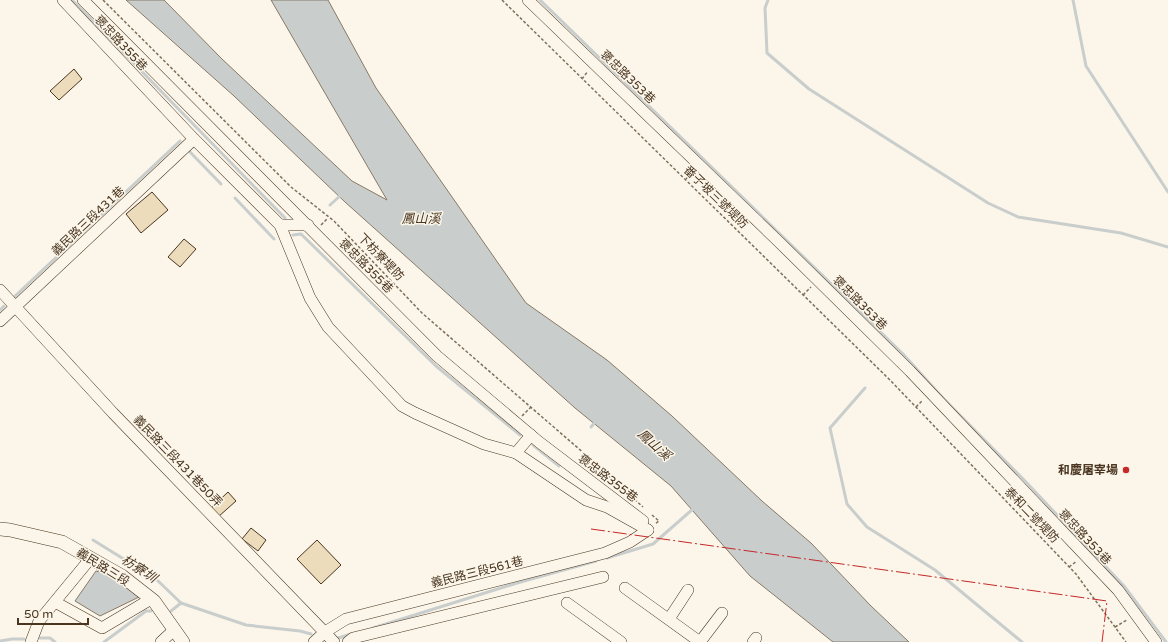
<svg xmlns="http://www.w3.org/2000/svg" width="1168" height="642" viewBox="0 0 1168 642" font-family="'Varela Round','Noto Sans TC',sans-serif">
<rect width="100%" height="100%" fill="#fbf6e9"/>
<g fill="#c9cecd" stroke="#887966">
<path d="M126,0H164L222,59L352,181L387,200L271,0H328L376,88L526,303L607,360L672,416L762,501L811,543L871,606L909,642H833L750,576L671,486L575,408L345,202L234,96Z"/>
<path d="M96,571L117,577L139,597L100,616L75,601Z"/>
</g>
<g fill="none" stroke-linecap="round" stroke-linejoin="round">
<g stroke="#c9cecd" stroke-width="3">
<path d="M72,0L285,218"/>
<path d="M540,0L903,354L943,398L1025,481L1124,586L1166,642"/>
<path d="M768,0L765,8L767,53L809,89L988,203L1018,217L1121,233L1168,247"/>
<path d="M1073,0L1086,66L1168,192"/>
<path d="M190,152L221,184"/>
<path d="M235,198L274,239"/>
<path d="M330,205L341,195"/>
<path d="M293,235L301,234L436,366L520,435"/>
<path d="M13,298L180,141"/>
<path d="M0,310L4,306"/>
<path d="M865,388L830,428L847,504L867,527L935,570L1022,642"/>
<path d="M591,427L596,421"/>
<path d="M533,445L559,466"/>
<path d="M93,540L156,579L181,603"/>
<path d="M607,558L653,544L694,508"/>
<path d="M171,611L181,603L246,625L300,631L311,634"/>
<path d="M373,628L517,583L596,561"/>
<path d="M40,638H50L55,642"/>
<path d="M335,639L351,634"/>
<path d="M0,641L12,639H24"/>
<path d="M104,642L146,611H151"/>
</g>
</g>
<g fill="#ecdcbc" stroke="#4a3520">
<path d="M74,69L82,79L59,100L50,91Z"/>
<path d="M152,192L168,210L141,233L126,214Z"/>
<path d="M184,239L196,249L180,267L168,257Z"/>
<path d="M228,492L236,501L218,517L210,509Z"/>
<path d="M251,528L266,540L258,551L242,539Z"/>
<path d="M317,540L341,565L321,584L297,559Z"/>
</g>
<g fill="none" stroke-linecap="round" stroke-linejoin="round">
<g stroke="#4a3520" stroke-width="12">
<g id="minor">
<path d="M63,0L194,139L280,225L310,298L328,327L402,406L415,413L484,444L516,453L586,500L607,507L648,530"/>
<path d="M83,0L437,356L539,442L643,521"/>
<path d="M528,0L777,240L910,371L1118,590L1156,642"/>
<path d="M280,225H308"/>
<path d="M0,290L113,413L334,642"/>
<path d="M0,321L194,139"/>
<path d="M516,453L531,435"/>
<path d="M625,588L700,642"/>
<path d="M55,602L102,628L151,599"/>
<path d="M567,603L621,642"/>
<path d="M669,619L688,590"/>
<path d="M31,642L39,621L90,559"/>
<path d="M161,642L174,630"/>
<path d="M314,642L325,632L346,619L605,553L630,542L648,530"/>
<path d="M348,642L353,638L603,577"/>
<path d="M700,642L722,613"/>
<path d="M753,642L756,638"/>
</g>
</g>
<g stroke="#4a3520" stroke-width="14">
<path id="major" d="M0,529L10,530L62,542L122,576L154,601L183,642"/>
</g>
<g stroke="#7f6f5c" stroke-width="1.5" stroke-dasharray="3 2" stroke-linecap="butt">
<path d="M103,0L291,187L334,221L422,313L586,455L643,507"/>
<path d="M502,0L890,380L1076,574L1126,642"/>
<path d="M582,79L588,71"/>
<path d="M686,179L693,172"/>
<path d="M321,225L328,218"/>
<path d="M803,295L811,287"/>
<path d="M916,407L923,400"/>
<path d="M522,416L531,407"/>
<path d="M580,461L586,455"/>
<path d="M652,515L659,521L655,524"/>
<path d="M1069,567L1077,561"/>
<path d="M1115,627L1127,620"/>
</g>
<use href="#minor" stroke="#fbf6e9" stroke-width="11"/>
<use href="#major" stroke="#fbf6e9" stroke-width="13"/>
<path stroke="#c62828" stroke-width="1" stroke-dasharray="14 3 2 3" stroke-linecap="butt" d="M591,529L1107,601L1102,642"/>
</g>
<circle fill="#c62828" stroke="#fbf6e9" stroke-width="1.5" cx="1126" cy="470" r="4"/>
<g text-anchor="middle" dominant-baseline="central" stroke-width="3" stroke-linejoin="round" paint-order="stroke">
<g font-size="12" fill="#4a3520" stroke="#fbf6e9">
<text transform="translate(121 43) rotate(47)">褒忠路355巷</text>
<text transform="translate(628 77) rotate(44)">褒忠路353巷</text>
<text transform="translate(716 197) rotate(44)">番子坡三號堤防</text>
<text transform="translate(88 221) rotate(-43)">義民路三段431巷</text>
<text transform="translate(381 257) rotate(46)">下枋寮堤防</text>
<text transform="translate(366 266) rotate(45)">褒忠路355巷</text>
<text transform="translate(860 303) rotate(45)">褒忠路353巷</text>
<text transform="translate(178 461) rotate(46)">義民路三段431巷50弄</text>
<text transform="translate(608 478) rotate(37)">褒忠路355巷</text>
<text transform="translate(1032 515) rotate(46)">泰和二號堤防</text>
<text transform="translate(1085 537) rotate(47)">褒忠路353巷</text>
<text transform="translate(103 567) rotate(32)">義民路三段</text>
<text transform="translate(477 572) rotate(-14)">義民路三段561巷</text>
</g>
<g font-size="12" font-weight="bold" fill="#4a3520" stroke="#fbf6e9" text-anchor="end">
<text x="1118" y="470">和慶屠宰場</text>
</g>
<g font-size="13" font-style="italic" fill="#4a3520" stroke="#fbf6e9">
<text x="421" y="219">鳳山溪</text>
<text transform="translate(654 445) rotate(42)">鳳山溪</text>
<text transform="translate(139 569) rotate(33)">枋寮圳</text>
</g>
</g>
<path d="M18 618v6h70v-6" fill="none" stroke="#4a3520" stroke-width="2"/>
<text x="24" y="618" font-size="12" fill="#4a3520" stroke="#fbf6e9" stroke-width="3" paint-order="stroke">50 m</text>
</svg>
